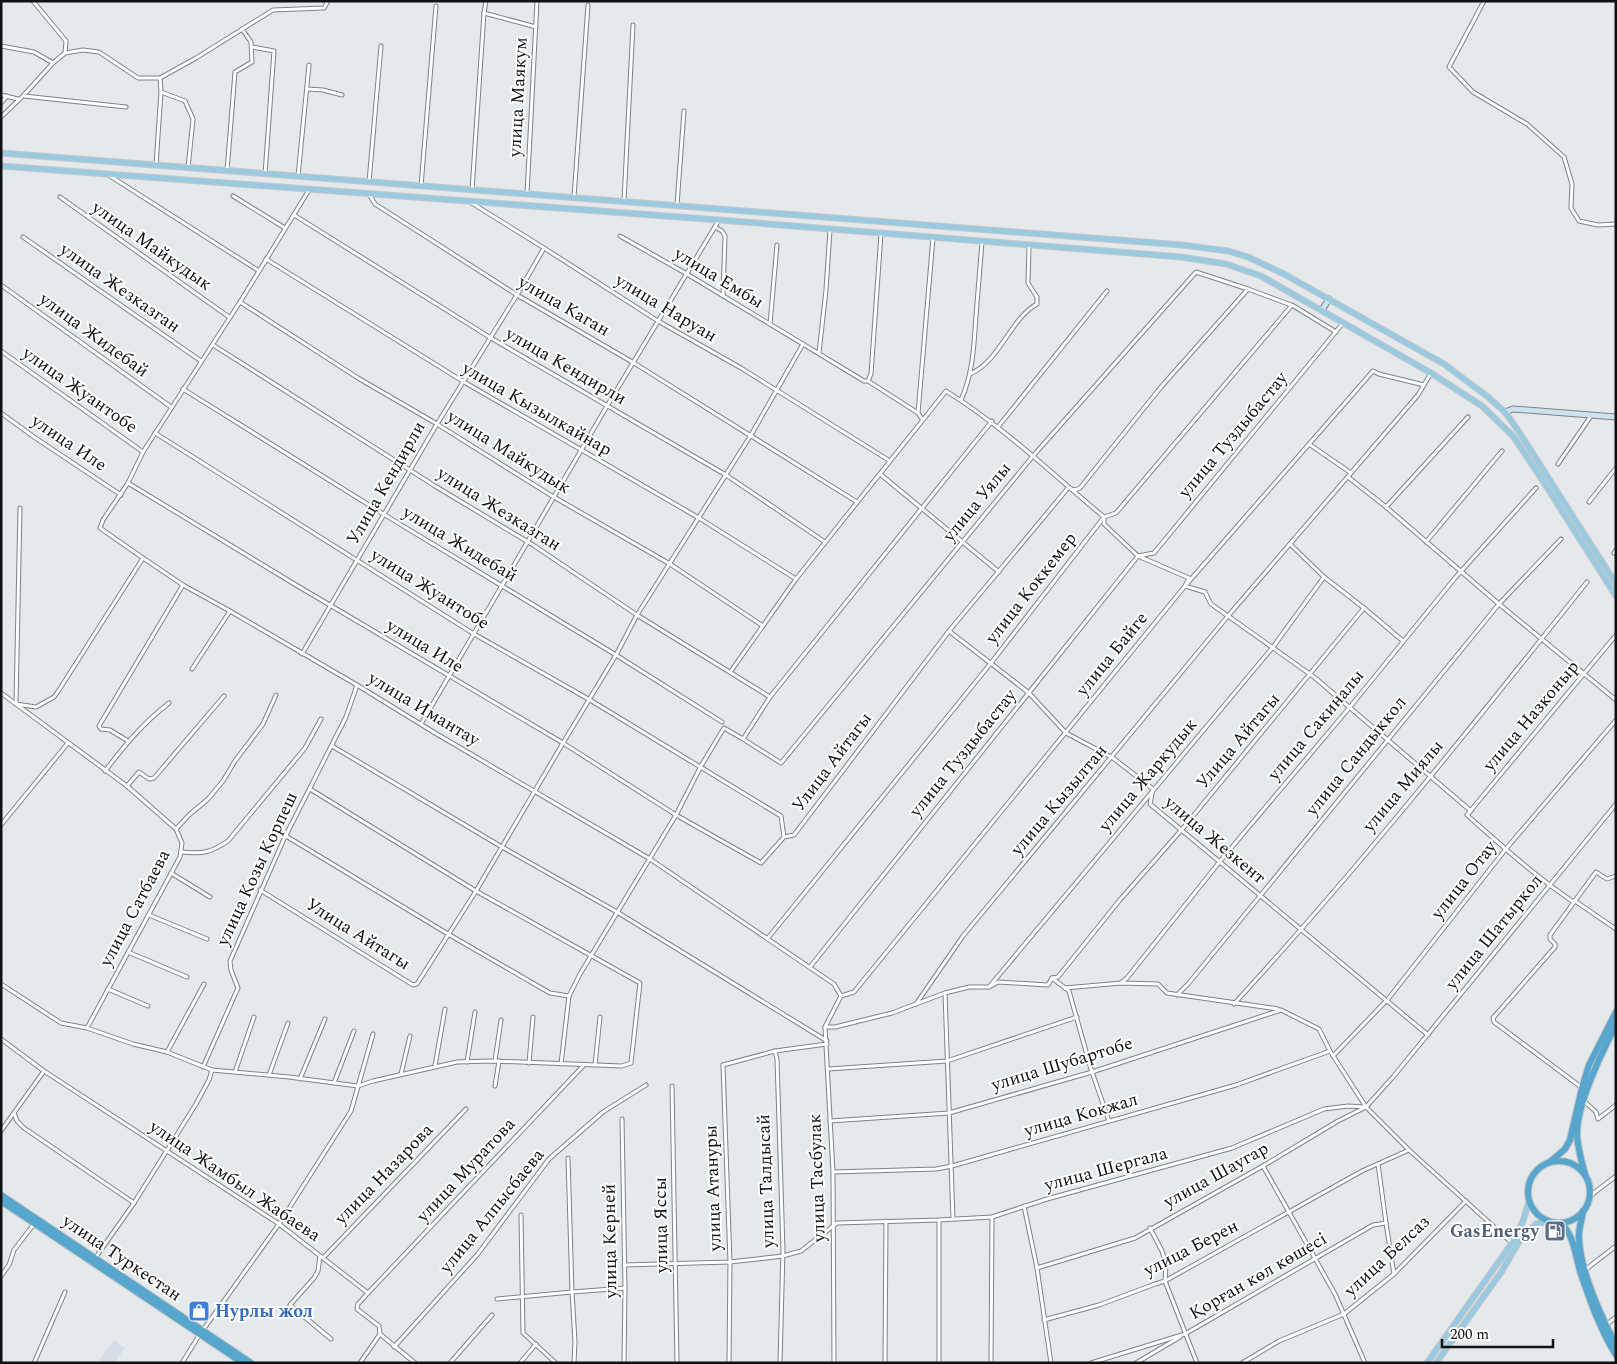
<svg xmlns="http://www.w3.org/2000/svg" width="1617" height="1364" viewBox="0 0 1617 1364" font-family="Spectral,serif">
<rect width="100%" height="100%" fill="#e5e9ec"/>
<path fill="#d4dde6" d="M114,1339L125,1348L114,1363H99L98,1362Z"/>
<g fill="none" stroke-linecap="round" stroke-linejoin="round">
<g stroke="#7e8285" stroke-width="5">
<g id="street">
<path d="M1484,1L1449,67L1473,92L1527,124L1564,157L1572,184L1571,208L1579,221L1598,225L1616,224"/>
<path d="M484,13L536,27"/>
<path d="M1,46L34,52L53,63"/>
<path d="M252,47L274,51L265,174"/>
<path d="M65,53L83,50L99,52L138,78H160L196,58L273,10L324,8L328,1"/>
<path d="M307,89L323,90L342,95"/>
<path d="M161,92L185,101L193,119L188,168"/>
<path d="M1,95L18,99"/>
<path d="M24,96L126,107"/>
<path d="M1,103L7,96"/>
<path d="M1,117L23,96L53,63L65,53L66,41L33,1"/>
<path d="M156,165L161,92L160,78"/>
<path d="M227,171L235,72L252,62L251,42L242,29"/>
<path d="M110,176L259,271"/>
<path d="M298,176L309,65"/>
<path d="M369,182L381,46"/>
<path d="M421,186L436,6"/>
<path d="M472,190L484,13L486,1"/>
<path d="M369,194L375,204L517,295L634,363L857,502"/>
<path d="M527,194L537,1"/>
<path d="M233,196L285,228"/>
<path d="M60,197L229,317"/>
<path d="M574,197L588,5"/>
<path d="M624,201L633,25"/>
<path d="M677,205L684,111"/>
<path d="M294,215L491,338L726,475L825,542"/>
<path d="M715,227L722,231L725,236L723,296"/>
<path d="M620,236L687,274L864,381H868L871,374L881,234"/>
<path d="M23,237L201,361"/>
<path d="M544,248L658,321L741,368L890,461"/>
<path d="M266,259L464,382L699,518L796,579"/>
<path d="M1,285L171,407"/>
<path d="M240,302L358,378L437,424L552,496L670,564L763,626"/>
<path d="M770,324L777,245"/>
<path d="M213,345L435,486L533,545L637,615L770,697"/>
<path d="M1,351L143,452"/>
<path d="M819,353L826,290L830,230"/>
<path d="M1431,373L1418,395L1228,616L1314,677L1471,811"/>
<path d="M970,374C1000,361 1010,319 1037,304V297L1028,283L1029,246"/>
<path d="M868,381L918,413L922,419"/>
<path d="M183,389L385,515L616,655L722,722"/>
<path d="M961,400C973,374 974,345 976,316C978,292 980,267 982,242"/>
<path d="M1,413L34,437L121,495"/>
<path d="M918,413L933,238"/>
<path d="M1468,417L1386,507L1499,604L1616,700"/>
<path d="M992,421L770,697L743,739L724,728L701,766L676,815L761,863L784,837L794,835L949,631L1068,488"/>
<path d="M998,427L1107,291"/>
<path d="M155,433L474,634L590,700L781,816L784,837"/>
<path d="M1309,444L1351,473"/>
<path d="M1558,464L1591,416"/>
<path d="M880,474L999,572"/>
<path d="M1348,477L1386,507"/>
<path d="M128,483L296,585L563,743L476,891L417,984L413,985L260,890"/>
<path d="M1071,489L1075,490L1080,488L1161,387L1248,289L1291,305"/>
<path d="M1589,502L1616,468"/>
<path d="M20,508L16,704L36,707L54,697L59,690L143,558L100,528L103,520L128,483L143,452L240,302L309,190"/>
<path d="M1426,542L1502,451"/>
<path d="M1290,544L1324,577L1364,608L1403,641"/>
<path d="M1614,553L1616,550"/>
<path d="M183,585L230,611L357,685L435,733L650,859L834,984L841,996"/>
<path d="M949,631L1029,693L1066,733L1113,758L1153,789L1150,804L1428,1035"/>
<path d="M1616,635L1467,815C1501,845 1535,876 1572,901H1575L1616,929"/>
<path d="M302,654L437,424L520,290L544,248L470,202"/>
<path d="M192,669L230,611"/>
<path d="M731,671L796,579L946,391C1004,427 1052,474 1104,517V524L1138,556L1154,553L1343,323"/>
<path d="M1,693L127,786L176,829L182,843L180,857L87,1028"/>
<path d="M421,724L607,406L719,220"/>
<path d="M743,739L781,763L1033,456L1196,272L1248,289"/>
<path d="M128,741L110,730L101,729L99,726L183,585L143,558"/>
<path d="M332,746L502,847L617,912L827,1041"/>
<path d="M105,771C125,745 143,723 169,703"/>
<path d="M127,786L139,772L149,779L154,778L224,696"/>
<path d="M1,825L68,743"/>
<path d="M176,829L189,815L208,799L223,781L235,761L263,724L276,695"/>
<path d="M286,836L448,934L550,993L569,996"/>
<path d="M181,852C203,854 210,853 228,841L305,748L321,719"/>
<path d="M171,873L210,897"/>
<path d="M149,915L207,939"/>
<path d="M768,938L991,663L1104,517L1116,513L1292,305L1336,332"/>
<path d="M128,952L187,977"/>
<path d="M810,967L1138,556L1189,578L1185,586L1205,592L1211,604L1228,616L963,936L916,1004"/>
<path d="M1052,978L1058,977L1119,901L1184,827L1364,608"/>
<path d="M1121,983L1127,978L1221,860L1350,707L1455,578L1536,488"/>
<path d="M1,984L61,1023L87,1028L133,1044L167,1052L212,1070L289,1077L358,1086L373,1081L457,1062L492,1061L622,1066L631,1063L640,983L476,891L310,789"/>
<path d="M989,987L1273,647L1324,577"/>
<path d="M1065,988L1121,983L1158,984L1167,993L1278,1009"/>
<path d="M108,989L148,1006"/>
<path d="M945,993L953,1219"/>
<path d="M1177,995L1188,984L1499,604L1561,539"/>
<path d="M841,996L854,992L1185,586L1373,371L1379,374L1424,385"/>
<path d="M1234,1004C1358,869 1473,725 1587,582"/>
<path d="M825,1027H835L892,1013L945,993L969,987H989L998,982L1048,985L1052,978L1069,991L1091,1069L1109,1121"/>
<path d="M1,1039L44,1071L279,1224L368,1293L358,1304L357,1309L379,1326L380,1334L415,1363"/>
<path d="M167,1052L204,984"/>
<path d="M1333,1056L1388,999L1505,850L1616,720"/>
<path d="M495,1061L501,1020"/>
<path d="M467,1062L475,1012"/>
<path d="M529,1063L533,1017"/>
<path d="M561,1064L569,996L580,974L676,815L563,743L616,655L637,615L751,435L803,344"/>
<path d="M595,1065L600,1017"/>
<path d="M435,1066L445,1009"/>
<path d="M203,1067L238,988L231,970L230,961L284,839L346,717L357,685"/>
<path d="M828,1069L947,1061L1077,1017"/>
<path d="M235,1072L254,1017"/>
<path d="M401,1074L410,1036"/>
<path d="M269,1075L288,1023"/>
<path d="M300,1079L325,1019"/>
<path d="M334,1083L354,1031"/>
<path d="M495,1086L499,1061"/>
<path d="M672,1086L677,1363"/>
<path d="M1581,1087L1494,1022L1493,1018L1555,947V944L1550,939V935L1596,872L1607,879L1616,876"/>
<path d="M1584,1101L1596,1112L1598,1119L1616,1105"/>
<path d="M14,1113L17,1121L24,1128L134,1203"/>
<path d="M622,1119L625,1288L624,1363"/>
<path d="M830,1121L949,1113L1092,1072L1281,1010L1319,1029L1330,1051L1366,1107L1409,1150L1512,1243"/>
<path d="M1,1131L44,1071"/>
<path d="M568,1158L572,1292L625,1288"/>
<path d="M1378,1164L1386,1223"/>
<path d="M1263,1166L1335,1294L1365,1363"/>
<path d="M833,1172L936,1169L952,1166L1236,1085L1330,1051"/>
<path d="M1590,1196L1616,1176"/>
<path d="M1024,1206L1037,1268L1051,1363"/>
<path d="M521,1215L523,1333L556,1363"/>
<path d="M1150,1228L1162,1251L1166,1264L1165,1281L1197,1363"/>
<path d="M320,1256L318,1271L314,1278L290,1305L331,1339"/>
<path d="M96,1257L134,1203L196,1104L209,1080L212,1070"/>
<path d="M323,1258L466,1109"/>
<path d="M624,1265L730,1262L783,1256L801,1251L837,1223L939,1220L992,1217L1047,1199L1232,1148L1324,1109L1348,1106L1365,1107"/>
<path d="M1037,1268L1135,1238L1263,1166L1338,1121L1366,1107L1393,1077L1616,804"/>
<path d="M1585,1270L1616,1246"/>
<path d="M1,1276L9,1265L14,1250L34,1224"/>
<path d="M368,1293L584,1065"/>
<path d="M497,1299L572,1292L575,1341L574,1363"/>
<path d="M1044,1320L1099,1305L1155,1284L1165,1281L1362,1171L1409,1150"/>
<path d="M1606,1325L1616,1317"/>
<path d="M203,1330L279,1224L351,1111L373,1034"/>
<path d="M394,1347L477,1255L549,1159L603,1112L646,1085"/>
<path d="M34,1363L65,1292"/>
<path d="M182,1363L200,1334"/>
<path d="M360,1363L380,1334"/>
<path d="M450,1363L492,1315"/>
<path d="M520,1363L536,1344"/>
<path d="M729,1363L730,1262L723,1065L775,1051"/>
<path d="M780,1363L783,1250L777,1059L775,1051L827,1044"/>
<path d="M834,1363L833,1172L825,1027L841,996"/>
<path d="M885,1363L886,1221"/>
<path d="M939,1363V1220"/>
<path d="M991,1363L992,1217"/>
<path d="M1091,1363L1185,1334L1373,1225L1386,1223L1394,1274"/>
<path d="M1136,1363L1180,1337"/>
<path d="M1242,1363L1279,1341L1344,1314L1394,1274L1466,1201"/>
</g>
</g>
<g stroke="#7e8285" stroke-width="7">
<g id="secondary">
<path d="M1322,310L1329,299"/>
<path d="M1505,412L1513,409L1616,417"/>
</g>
</g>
<g stroke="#c6c6c6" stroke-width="7">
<g id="primary">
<path d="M1,153L1182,245L1228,251L1248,257L1284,274L1444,364L1488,397L1505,412L1519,432L1616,584"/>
<path d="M1,166L719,220L1181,257L1226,264L1261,276L1431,373L1482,406L1513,436L1543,481L1616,596"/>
<path d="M1427,1363L1512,1243L1523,1221L1529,1201"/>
<path d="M1436,1363L1502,1271L1521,1238L1536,1224L1548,1221"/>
</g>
</g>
<g stroke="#c6c6c6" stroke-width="8">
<g id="highway">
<path d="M1551,1161L1565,1149L1570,1140L1582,1088L1589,1065L1616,1012"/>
<circle cx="1559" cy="1192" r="31"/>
<path d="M1585,1174C1581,1160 1577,1146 1577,1132C1578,1102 1602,1052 1616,1025"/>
<path d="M1,1195L251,1363"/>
<path d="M1,1201L243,1363"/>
<path d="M1583,1211C1582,1220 1578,1230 1579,1238C1580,1271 1601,1316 1616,1345"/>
<path d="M1561,1223C1576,1238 1575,1258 1582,1277C1591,1303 1601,1331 1616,1355"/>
</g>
</g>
<use href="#street" stroke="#fff" stroke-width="3"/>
<use href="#secondary" stroke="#cde4f0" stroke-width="5"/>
<use href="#primary" stroke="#9acae1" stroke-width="5"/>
<use href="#highway" stroke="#57a6cd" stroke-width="6"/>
</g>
<defs>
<g id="fuel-square" transform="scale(1.125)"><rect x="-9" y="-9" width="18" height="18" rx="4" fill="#5c6f8a" stroke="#fff"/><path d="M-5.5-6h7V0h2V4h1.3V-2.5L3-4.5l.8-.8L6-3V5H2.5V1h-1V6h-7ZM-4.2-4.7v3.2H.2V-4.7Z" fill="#fff"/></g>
<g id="shop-square" transform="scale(1.125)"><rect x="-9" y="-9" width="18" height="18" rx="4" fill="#3f7fe0" stroke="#fff"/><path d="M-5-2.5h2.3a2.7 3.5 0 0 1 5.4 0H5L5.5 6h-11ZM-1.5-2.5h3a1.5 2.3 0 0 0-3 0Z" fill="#fff"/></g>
</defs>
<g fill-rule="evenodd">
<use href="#fuel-square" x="1555" y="1231"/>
<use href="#shop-square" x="199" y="1311"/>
</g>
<g text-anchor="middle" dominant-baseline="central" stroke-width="4" stroke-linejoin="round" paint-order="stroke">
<g font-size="18" fill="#101112" stroke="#fff">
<text transform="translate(518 97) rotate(-87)">улица Маякум</text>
<text transform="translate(152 246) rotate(35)">улица Майкудык</text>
<text transform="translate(719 278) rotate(31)">улица Ембы</text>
<text transform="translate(120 288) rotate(35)">улица Жезказган</text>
<text transform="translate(564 306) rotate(30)">улица Каган</text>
<text transform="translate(666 308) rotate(31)">улица Наруан</text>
<text transform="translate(94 335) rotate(36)">улица Жидебай</text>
<text transform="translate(566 366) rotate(30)">улица Кендирли</text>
<text transform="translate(80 390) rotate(35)">улица Жуантобе</text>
<text transform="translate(537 409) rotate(30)">улица Кызылкайнар</text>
<text transform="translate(1233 435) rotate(-50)">улица Туздыбастау</text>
<text transform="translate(69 443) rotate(34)">улица Иле</text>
<text transform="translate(509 452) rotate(32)">улица Майкудык</text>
<text transform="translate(386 483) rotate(-60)">Улица Кендирли</text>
<text transform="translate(977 502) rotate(-51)">улица Уялы</text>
<text transform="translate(499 509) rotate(32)">улица Жезказган</text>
<text transform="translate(460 544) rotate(31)">улица Жидебай</text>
<text transform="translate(1031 588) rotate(-52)">улица Коккемер</text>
<text transform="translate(430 589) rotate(32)">улица Жуантобе</text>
<text transform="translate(425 646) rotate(31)">улица Иле</text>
<text transform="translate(1112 654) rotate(-51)">улица Байге</text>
<text transform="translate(424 709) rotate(31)">улица Имантау</text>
<text transform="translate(1531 716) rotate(-50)">улица Назконыр</text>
<text transform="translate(1316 725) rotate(-50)">улица Сакиналы</text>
<text transform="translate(1238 741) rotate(-50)">Улица Айтагы</text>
<text transform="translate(963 753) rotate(-51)">улица Туздыбастау</text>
<text transform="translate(1356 756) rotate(-51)">улица Сандыккол</text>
<text transform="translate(832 762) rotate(-53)">Улица Айтагы</text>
<text transform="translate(1148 775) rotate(-50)">улица Жаркудык</text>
<text transform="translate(1403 786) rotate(-50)">улица Миялы</text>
<text transform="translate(1059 800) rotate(-50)">улица Кызылтан</text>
<text transform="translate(1215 840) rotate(40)">улица Жезкент</text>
<text transform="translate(257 869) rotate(-65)">улица Козы Корпеш</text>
<text transform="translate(1464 880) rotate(-52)">улица Отау</text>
<text transform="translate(135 908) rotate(-62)">улица Сатбаева</text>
<text transform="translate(1494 932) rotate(-51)">улица Шатыркол</text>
<text transform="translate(358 934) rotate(32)">Улица Айтагы</text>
<text transform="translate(1062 1064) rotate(-17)">улица Шубартобе</text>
<text transform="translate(1081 1115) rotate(-16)">улица Кокжал</text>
<text transform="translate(1106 1169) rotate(-15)">улица Шергала</text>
<text transform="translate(466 1170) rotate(-47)">улица Муратова</text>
<text transform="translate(384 1174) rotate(-46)">улица Назарова</text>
<text transform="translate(1216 1175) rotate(-29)">улица Шаугар</text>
<text transform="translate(817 1178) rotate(-92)">улица Тасбулак</text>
<text transform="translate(235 1181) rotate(34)">улица Жамбыл Жабаева</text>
<text transform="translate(766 1181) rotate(-92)">улица Талдысай</text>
<text transform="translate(713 1188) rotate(-92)">улица Атануры</text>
<text transform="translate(492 1211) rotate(-51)">улица Алпысбаева</text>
<text transform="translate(661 1225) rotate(-91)">улица Яссы</text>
<text transform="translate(610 1241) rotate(-91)">улица Керней</text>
<text transform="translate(1191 1248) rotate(-27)">улица Берен</text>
<text transform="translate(1387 1256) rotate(-43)">улица Белсаз</text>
<text transform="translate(122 1258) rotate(34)">улица Туркестан</text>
<text transform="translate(1258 1276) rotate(-30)">Қорған көл көшесі</text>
</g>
<g font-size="18" font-weight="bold" fill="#4e5e75" stroke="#fff" text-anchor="end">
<text x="1539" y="1231">GasEnergy</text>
</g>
<g font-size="18" font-weight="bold" fill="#366cbe" stroke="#fff" text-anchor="start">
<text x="215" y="1311">Нурлы жол</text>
</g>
</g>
<rect width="1617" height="1364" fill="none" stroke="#101112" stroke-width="5"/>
<path d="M1442 1339v8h111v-8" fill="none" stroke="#101112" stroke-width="2.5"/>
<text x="1450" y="1339" font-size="15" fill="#101112" stroke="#ffffff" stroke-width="4" paint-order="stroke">200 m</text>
</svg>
